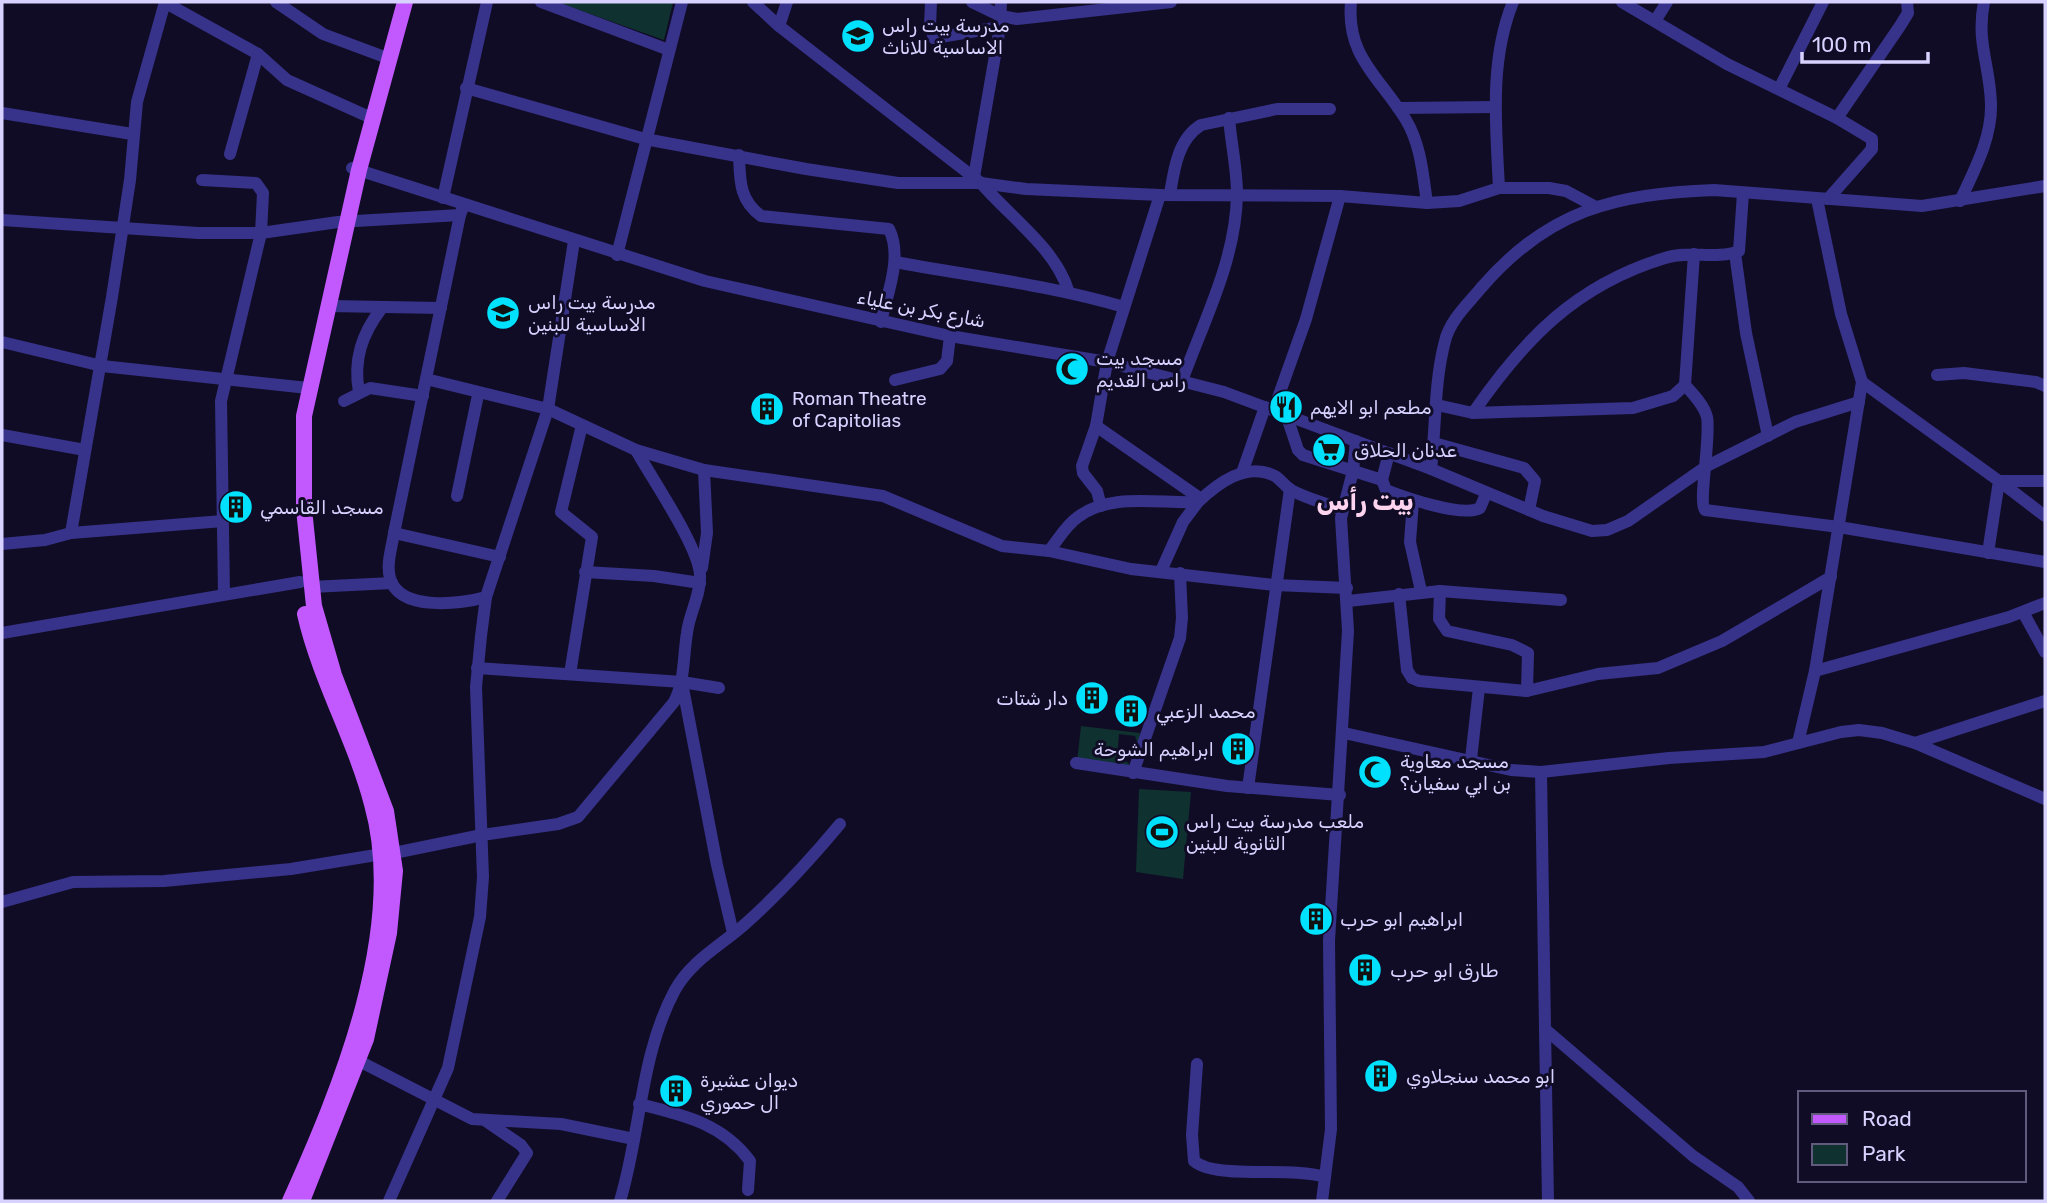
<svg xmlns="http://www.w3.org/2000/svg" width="2047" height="1203" viewBox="0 0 2047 1203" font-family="Rubik,'Noto Naskh Arabic',sans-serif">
<rect width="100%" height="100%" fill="#110c26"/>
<g fill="#0f3130">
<path d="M556,2H673L664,40Z"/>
<path d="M1081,726L1140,733L1138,745L1135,736L1119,734L1117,758L1129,763L1128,769L1077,762Z"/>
<path d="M1139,789L1191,792L1183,879L1136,872Z"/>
</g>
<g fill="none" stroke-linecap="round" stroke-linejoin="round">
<g stroke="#37338a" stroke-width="12">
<path d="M164,2L258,54L287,80L367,116"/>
<path d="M276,2L323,34L382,56"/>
<path d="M541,2L669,50"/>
<path d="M753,2L779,26L981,183L1026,189L1160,195L1340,196L1427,203L1459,201L1499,188H1549L1566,191L1596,207"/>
<path d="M931,2L930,26L934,38L1000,27"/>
<path d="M972,2L1001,16L1017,19L1171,2"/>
<path d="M1351,2C1346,57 1380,77 1406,120C1421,145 1423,175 1427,203"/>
<path d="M1622,2L1727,64L1837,118L1872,139V149L1828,199"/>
<path d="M1655,21L1667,2"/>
<path d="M779,26L787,2"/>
<path d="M466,88L645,139L806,169L898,183H981C1009,216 1055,248 1068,290"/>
<path d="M1779,89L1823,2"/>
<path d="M1398,108L1495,107"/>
<path d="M2,113L132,134"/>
<path d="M1837,118L1900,26L1908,13L1907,2"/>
<path d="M230,154L258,54"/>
<path d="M739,155C740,180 739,200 761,216L889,229C903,257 887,294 881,322"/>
<path d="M352,168L705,281L950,336L1107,362L1224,392L1431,469L1543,516L1592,531L1607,530L1628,521L1707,466L1795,422L1859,402"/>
<path d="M974,177L1000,27L1001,2"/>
<path d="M202,180L256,183L263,193L261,233L221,401L224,593"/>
<path d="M1499,188C1496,126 1489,61 1513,2"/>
<path d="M1170,194C1174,169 1178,139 1201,125L1277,109H1330"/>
<path d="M443,198L487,2"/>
<path d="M1960,201C1974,171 1992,138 1991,104C1990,65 1976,43 1984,2"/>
<path d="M460,215L394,533C392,547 386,564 390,578C399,612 462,604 486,597"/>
<path d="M2,220L198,233H261L338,222L460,215L462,210"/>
<path d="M1735,253L1746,333L1768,436"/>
<path d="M1694,254L1685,385C1693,394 1704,405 1707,417C1711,438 1698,502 1705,510L1839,527L2045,562"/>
<path d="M617,255L682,2"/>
<path d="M895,262C970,276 1051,285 1124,307"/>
<path d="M329,306L441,308"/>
<path d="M2,342L102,366L308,388"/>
<path d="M1937,375L1964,373L2036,382L2045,386"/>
<path d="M426,379L548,409L636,450L704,470L883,496L1002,546L1049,551L1131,569L1275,585L1347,588"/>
<path d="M895,380L940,369L947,361L950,336"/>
<path d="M1182,381C1204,320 1236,260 1237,194C1237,169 1231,143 1229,118"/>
<path d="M1862,382L1999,481L1988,553"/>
<path d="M359,392C353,360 362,334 381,309"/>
<path d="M344,401L370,388L423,396"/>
<path d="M1437,405L1473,413L1633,408L1673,396L1685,385"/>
<path d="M1274,409L1306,319L1340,196"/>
<path d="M1473,413C1524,339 1576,285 1665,258C1688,250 1716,260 1739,251L1743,193"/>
<path d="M1286,414L1298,450L1303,455L1382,480L1389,453"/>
<path d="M1096,426L1201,499"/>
<path d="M2,435L85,450"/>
<path d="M1434,443L1524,468L1535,481L1529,510"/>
<path d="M1431,469C1436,427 1434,382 1445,341C1450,320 1468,304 1481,288C1548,210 1615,194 1714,190L1922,206L2045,186"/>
<path d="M1242,473L1265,407"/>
<path d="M1382,480L1386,490C1404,497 1463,518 1480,508L1486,494"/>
<path d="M2045,481H1999L2045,516"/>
<path d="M457,496L478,395"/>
<path d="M1413,501L1410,542L1421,591"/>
<path d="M1101,506L1097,491L1083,473L1082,466L1096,426L1107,362L1160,195"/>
<path d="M71,533L112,297L130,180L137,102L165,2"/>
<path d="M394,533L500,557"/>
<path d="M2,544L45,540L71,533L223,521"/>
<path d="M1049,551C1058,540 1066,525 1078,517C1111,492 1159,504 1198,502C1217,484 1246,461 1275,476C1281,480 1285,486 1291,490C1307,499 1326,503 1342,510"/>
<path d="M702,568L707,533L704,470"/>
<path d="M1161,571L1183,522L1198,502"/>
<path d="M585,572L654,576L700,583"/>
<path d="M311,587L392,583"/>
<path d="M1440,591L1439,619L1447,631L1512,645L1528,653L1527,691"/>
<path d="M1399,594L1407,670L1412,678L1419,681L1527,691L1598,674L1658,668L1722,641L1831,577"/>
<path d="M1348,601L1440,591L1561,600"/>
<path d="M2023,612L2045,652"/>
<path d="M2,633L300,582"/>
<path d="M477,668L682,682L719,688"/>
<path d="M1815,671L2009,617L2045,603"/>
<path d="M570,674L592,537L561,512L582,425"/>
<path d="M682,683L717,865L733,933"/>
<path d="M1344,733L1511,770L1541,772L1545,1029L1693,1156L1738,1187L1749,1201"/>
<path d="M1798,743L1815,671L1862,382L1841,314L1817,199"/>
<path d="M1915,743L2045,701"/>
<path d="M1471,759L1479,688"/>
<path d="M1076,763L1227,786L1340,795"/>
<path d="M1541,772L1669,758L1764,752L1841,732L1859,730L1882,733L1915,743L2045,799"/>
<path d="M1133,773L1180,638L1182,618L1180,573"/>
<path d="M1248,788L1290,489"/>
<path d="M394,853L482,835L558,824L578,817L674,702C685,681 683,657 687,633C689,614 701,595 700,575C699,547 652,479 636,450"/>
<path d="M2,902L73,882L164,881L291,869L382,854"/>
<path d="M1545,1029L1548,1201"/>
<path d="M359,1061L472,1119L561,1124L634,1139"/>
<path d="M1197,1064L1192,1135L1194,1161C1216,1180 1289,1166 1325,1177"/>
<path d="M639,1104C683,1115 722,1123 750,1161L748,1190"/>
<path d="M486,1121L521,1145L527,1153L497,1201"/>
<path d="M389,1201L448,1068L480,917L483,877L476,687L481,636L486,597L548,409L574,241"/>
<path d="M620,1201C641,1132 640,1055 675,990C691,961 720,946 744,925C779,894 810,860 840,824"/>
<path d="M1322,1201L1331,1129L1329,941L1348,631L1341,518L1353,471L1356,441"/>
</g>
<g stroke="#c259ff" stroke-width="16">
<path d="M290,1201C341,1088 407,929 372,804C355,739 320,680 305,614"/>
<path d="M302,1201L366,1039L389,933L395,871L386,811L334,675L314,606L304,509V416L359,170L405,2"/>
</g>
</g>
<defs>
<g id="school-disc" transform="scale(1.75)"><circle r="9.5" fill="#00e1fd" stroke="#110c26"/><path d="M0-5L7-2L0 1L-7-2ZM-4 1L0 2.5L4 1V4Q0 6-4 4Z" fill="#111"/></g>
<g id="mosque-disc" transform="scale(1.75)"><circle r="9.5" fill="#00e1fd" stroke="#110c26"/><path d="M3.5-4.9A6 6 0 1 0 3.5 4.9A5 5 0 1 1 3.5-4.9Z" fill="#111"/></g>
<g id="restaurant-disc" transform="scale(1.75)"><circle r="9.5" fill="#00e1fd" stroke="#110c26"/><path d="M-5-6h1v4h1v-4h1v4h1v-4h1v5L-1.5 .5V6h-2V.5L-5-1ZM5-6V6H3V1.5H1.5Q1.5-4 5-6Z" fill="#111"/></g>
<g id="building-disc" transform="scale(1.75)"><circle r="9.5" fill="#00e1fd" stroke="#110c26"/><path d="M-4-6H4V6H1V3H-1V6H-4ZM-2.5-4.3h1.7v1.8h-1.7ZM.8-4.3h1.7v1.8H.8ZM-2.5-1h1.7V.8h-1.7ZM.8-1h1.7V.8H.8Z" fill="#111"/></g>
<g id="supermarket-disc" transform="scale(1.75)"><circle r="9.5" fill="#00e1fd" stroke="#110c26"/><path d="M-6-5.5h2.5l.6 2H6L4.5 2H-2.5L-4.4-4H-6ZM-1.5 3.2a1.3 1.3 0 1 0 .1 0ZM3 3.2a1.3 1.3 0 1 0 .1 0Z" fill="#111"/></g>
<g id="stadium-disc" transform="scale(1.75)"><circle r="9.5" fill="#00e1fd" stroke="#110c26"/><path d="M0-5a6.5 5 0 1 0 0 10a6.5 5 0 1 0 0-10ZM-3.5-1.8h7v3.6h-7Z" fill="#111"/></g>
</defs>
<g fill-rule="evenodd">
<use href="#school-disc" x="858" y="36"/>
<use href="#school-disc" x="503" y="313"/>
<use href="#mosque-disc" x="1072" y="369"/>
<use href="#restaurant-disc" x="1286" y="407"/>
<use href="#building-disc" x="767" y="409"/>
<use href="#supermarket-disc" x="1329" y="450"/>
<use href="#building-disc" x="236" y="507"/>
<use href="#building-disc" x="1092" y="698"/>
<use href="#building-disc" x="1131" y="711"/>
<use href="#building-disc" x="1238" y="749"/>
<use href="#mosque-disc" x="1375" y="772"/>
<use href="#stadium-disc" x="1162" y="832"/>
<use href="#building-disc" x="1316" y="919"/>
<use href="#building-disc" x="1365" y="970"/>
<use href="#building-disc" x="1381" y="1076"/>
<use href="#building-disc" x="676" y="1091"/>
</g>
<g text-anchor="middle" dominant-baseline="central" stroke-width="6" stroke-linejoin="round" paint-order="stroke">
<g font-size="19" fill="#d7d2ff" stroke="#110c26" text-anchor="start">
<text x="882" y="25">مدرسة بيت راس<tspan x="882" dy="22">الاساسية للاناث</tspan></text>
<text x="528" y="302">مدرسة بيت راس<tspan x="528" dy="22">الاساسية للبنين</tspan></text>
<text x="1096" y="358">مسجد بيت<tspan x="1096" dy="22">راس القديم</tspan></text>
<text x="792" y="398">Roman Theatre<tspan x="792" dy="22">of Capitolias</tspan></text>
<text x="1310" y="407">مطعم ابو الايهم</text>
<text x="1354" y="450">عدنان الحلاق</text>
<text x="260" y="507">مسجد القاسمي</text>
<text x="1068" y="698" text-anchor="end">دار شتات</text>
<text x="1156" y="711">محمد الزعبي</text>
<text x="1214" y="749" text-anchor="end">ابراهيم الشوحة</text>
<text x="1400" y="761">مسجد معاوية<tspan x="1400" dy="22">بن ابي سفيان؟</tspan></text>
<text x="1186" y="821">ملعب مدرسة بيت راس<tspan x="1186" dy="22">الثانوية للبنين</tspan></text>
<text x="1340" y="919">ابراهيم ابو حرب</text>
<text x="1390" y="970">طارق ابو حرب</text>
<text x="1406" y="1076">ابو محمد سنجلاوي</text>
<text x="700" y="1080">ديوان عشيرة<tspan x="700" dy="22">ال حموري</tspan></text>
</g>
<g font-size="19" fill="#d7d2ff" stroke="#110c26">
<text transform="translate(921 309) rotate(11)">شارع بكر بن علياء</text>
</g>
<g font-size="26" font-weight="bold" fill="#ffd4ef" stroke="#110c26">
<text x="1365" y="501">بيت رأس</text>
</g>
</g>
<rect width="2047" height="1203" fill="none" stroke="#d7d2ff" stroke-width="7"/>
<rect x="1798" y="1091" width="228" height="91" fill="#110c26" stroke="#605b7d" stroke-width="2"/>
<rect x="1812" y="1114" width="35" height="10" fill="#c259ff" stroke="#605b7d" stroke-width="2"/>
<text x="1862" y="1126" font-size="21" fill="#d7d2ff">Road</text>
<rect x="1812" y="1144" width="35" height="21" fill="#0f3130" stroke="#605b7d" stroke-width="2"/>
<text x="1862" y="1161" font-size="21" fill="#d7d2ff">Park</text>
<path d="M1802 52v10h126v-10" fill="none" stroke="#d7d2ff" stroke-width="3.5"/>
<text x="1812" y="52" font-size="21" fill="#d7d2ff" stroke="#110c26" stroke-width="5" paint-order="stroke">100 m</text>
</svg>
